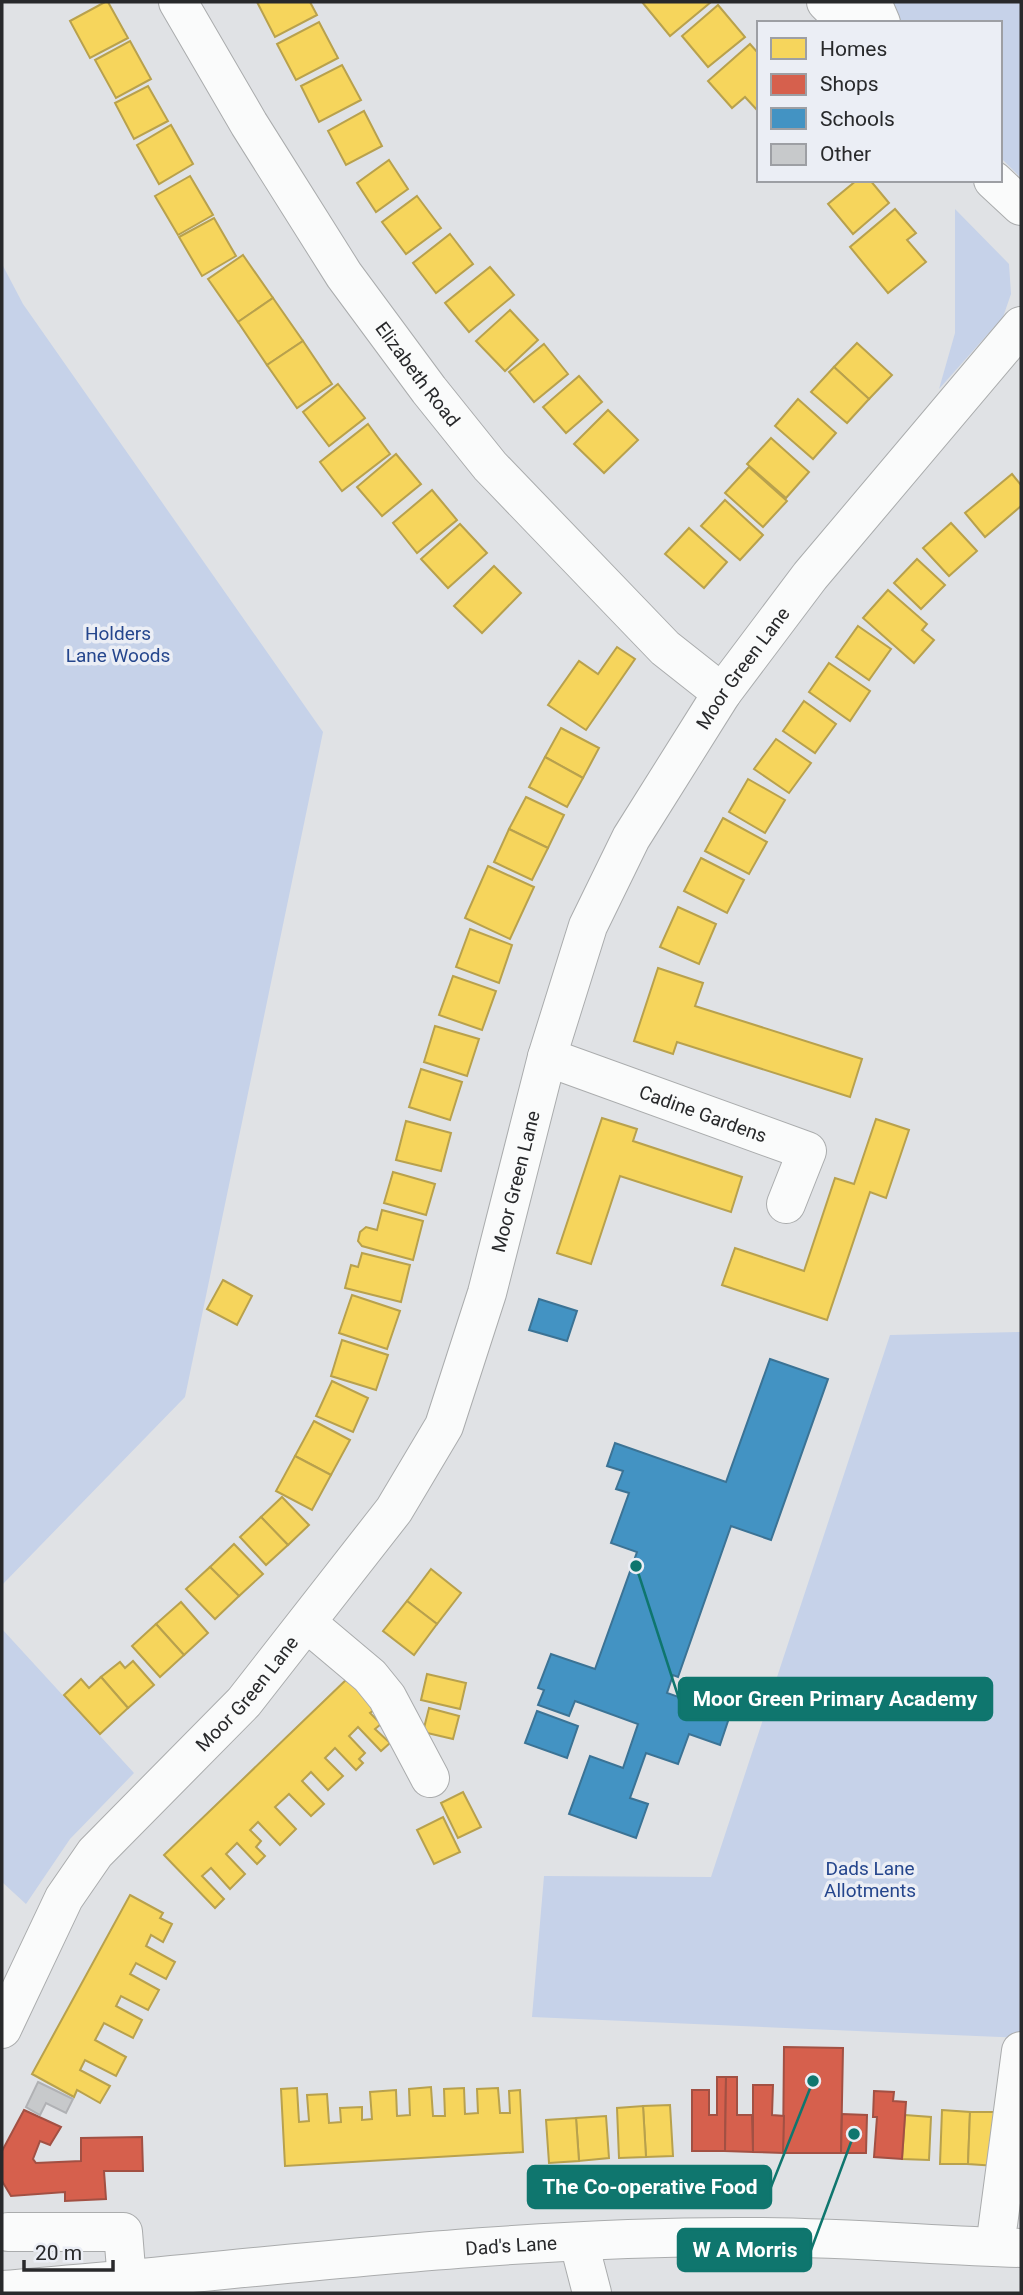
<svg xmlns="http://www.w3.org/2000/svg" width="1023" height="2295" viewBox="0 0 1023 2295" font-family="Roboto,sans-serif">
<rect width="100%" height="100%" fill="#e0e2e5"/>
<g fill="#c6d2e9">
<path d="M891,2H1021V178L1000,157V23H898Z"/>
<path d="M955,209L1009,264L1011,294L1003,317L939,389L955,333Z"/>
<path d="M2,264L23,304L323,732L185,1397L2,1585Z"/>
<path d="M1021,1332V2038L532,2017L544,1876L711,1877L890,1335Z"/>
<path d="M2,1629L134,1773L70,1839L26,1904L2,1882Z"/>
</g>
<g fill="#f6d55c" stroke="#b8a14d" stroke-width="2">
<path d="M105,2H108L128,38L90,58L70,21Z"/>
<path d="M257,2H310L317,15L275,37Z"/>
<path d="M642,2H711L670,36Z"/>
<path d="M718,5L745,37L708,67L682,36Z"/>
<path d="M319,22L338,58L296,80L277,44Z"/>
<path d="M130,41L151,79L116,98L95,60Z"/>
<path d="M750,44L759,54L757,110L745,97L732,108L708,81Z"/>
<path d="M342,65L361,100L319,122L301,86Z"/>
<path d="M148,86L168,121L134,139L115,103Z"/>
<path d="M364,111L382,146L346,165L328,131Z"/>
<path d="M171,125L193,164L159,184L137,145Z"/>
<path d="M389,160L408,189L376,212L357,183Z"/>
<path d="M190,176L213,215L178,235L155,196Z"/>
<path d="M857,180H870L889,203L853,234L828,204Z"/>
<path d="M417,196L441,228L406,254L382,222Z"/>
<path d="M895,209L916,233L907,240L926,262L888,293L850,247Z"/>
<path d="M214,218L236,256L202,276L179,237Z"/>
<path d="M450,234L473,264L436,293L413,263Z"/>
<path d="M243,255L273,298L238,322L208,279Z"/>
<path d="M490,267L514,295L469,332L445,303Z"/>
<path d="M273,298L303,341L267,365L238,322Z"/>
<path d="M510,310L538,340L505,371L476,341Z"/>
<path d="M303,341L332,384L297,408L267,365Z"/>
<path d="M857,343L892,375L869,399L834,367Z"/>
<path d="M544,344L568,374L534,402L509,372Z"/>
<path d="M834,367L869,399L847,423L811,392Z"/>
<path d="M579,376L602,402L566,433L543,407Z"/>
<path d="M338,384L365,418L329,446L303,412Z"/>
<path d="M798,399L836,433L813,459L775,426Z"/>
<path d="M608,410L638,440L604,473L574,444Z"/>
<path d="M368,424L390,454L342,491L320,462Z"/>
<path d="M771,438L809,472L786,498L747,464Z"/>
<path d="M396,454L421,484L382,516L357,487Z"/>
<path d="M749,467L787,501L763,527L725,493Z"/>
<path d="M1012,474L1021,485V506L985,537L965,513Z"/>
<path d="M432,490L457,520L417,553L393,523Z"/>
<path d="M725,500L763,535L740,560L701,526Z"/>
<path d="M951,523L977,551L949,576L923,548Z"/>
<path d="M460,524L487,553L448,588L421,559Z"/>
<path d="M689,528L727,562L704,588L665,554Z"/>
<path d="M917,559L945,585L921,609L894,583Z"/>
<path d="M494,566L521,593L482,633L454,606Z"/>
<path d="M888,590L927,624L922,630L934,640L914,663L863,618Z"/>
<path d="M858,626L891,649L869,680L836,657Z"/>
<path d="M617,647L635,659L586,730L548,705L579,661L598,674Z"/>
<path d="M829,663L870,691L850,721L809,692Z"/>
<path d="M804,701L836,724L815,753L783,731Z"/>
<path d="M561,728L599,748L583,778L545,757Z"/>
<path d="M776,739L811,763L789,793L754,769Z"/>
<path d="M545,757L583,778L567,807L529,787Z"/>
<path d="M748,779L785,800L765,833L729,812Z"/>
<path d="M526,797L564,815L548,848L509,829Z"/>
<path d="M723,818L767,842L749,874L705,851Z"/>
<path d="M509,829L548,848L532,880L494,862Z"/>
<path d="M701,858L744,880L727,913L684,891Z"/>
<path d="M488,866L534,887L510,939L465,918Z"/>
<path d="M678,907L716,924L699,964L660,947Z"/>
<path d="M470,929L512,945L499,983L456,967Z"/>
<path d="M658,968L703,983L695,1006L862,1059L850,1097L677,1042L673,1054L634,1041Z"/>
<path d="M453,976L496,991L482,1030L439,1015Z"/>
<path d="M435,1026L479,1039L467,1076L424,1062Z"/>
<path d="M421,1069L462,1082L450,1120L409,1107Z"/>
<path d="M602,1118L637,1129L633,1141L742,1177L731,1212L620,1176L591,1264L557,1253Z"/>
<path d="M876,1119L909,1130L886,1198L870,1192L827,1320L722,1285L735,1248L804,1271L835,1178L854,1184Z"/>
<path d="M406,1121L451,1133L441,1171L396,1160Z"/>
<path d="M393,1172L435,1184L426,1215L384,1203Z"/>
<path d="M382,1210L423,1221L413,1260L362,1246L358,1241L360,1232L366,1227L377,1230Z"/>
<path d="M362,1253L410,1265L401,1302L345,1288L351,1265L358,1267Z"/>
<path d="M223,1280L252,1296L237,1325L207,1309Z"/>
<path d="M352,1295L400,1311L387,1349L339,1333Z"/>
<path d="M342,1340L388,1355L376,1390L331,1376Z"/>
<path d="M332,1381L368,1398L353,1432L316,1416Z"/>
<path d="M314,1421L350,1440L331,1475L295,1456Z"/>
<path d="M295,1456L331,1475L312,1510L276,1491Z"/>
<path d="M282,1497L309,1525L288,1545L261,1517Z"/>
<path d="M261,1517L288,1545L266,1565L240,1537Z"/>
<path d="M234,1544L263,1574L239,1596L210,1567Z"/>
<path d="M210,1567L239,1596L215,1619L186,1589Z"/>
<path d="M431,1569L461,1593L437,1624L407,1601Z"/>
<path d="M407,1601L437,1624L414,1655L383,1631Z"/>
<path d="M181,1602L208,1633L184,1655L156,1624Z"/>
<path d="M156,1624L184,1655L160,1677L132,1646Z"/>
<path d="M133,1661L154,1685L128,1708L101,1677L120,1662L125,1668Z"/>
<path d="M427,1674L466,1683L460,1709L421,1700Z"/>
<path d="M101,1677L128,1708L100,1734L64,1695L81,1679L89,1688Z"/>
<path d="M348,1678L377,1708L370,1713L381,1724L375,1729L390,1743L381,1751L358,1727L349,1736L365,1753L359,1759L363,1763L356,1770L335,1748L325,1758L343,1776L328,1790L311,1772L302,1781L324,1804L311,1816L289,1794L275,1807L296,1829L280,1845L258,1822L250,1830L261,1841L256,1847L265,1856L257,1864L237,1843L226,1854L245,1874L230,1889L211,1868L202,1876L224,1899L215,1908L164,1855Z"/>
<path d="M429,1708L459,1716L453,1739L423,1732Z"/>
<path d="M463,1792L481,1827L458,1838L441,1803Z"/>
<path d="M443,1817L460,1852L434,1864L417,1830Z"/>
<path d="M130,1895L163,1913L160,1918L172,1924L163,1942L151,1935L146,1946L175,1962L166,1979L136,1963L130,1974L159,1990L148,2010L121,1996L116,2006L142,2020L133,2038L104,2023L95,2040L126,2057L116,2076L85,2060L80,2070L110,2086L100,2103L77,2090L74,2097L32,2074Z"/>
<path d="M431,2087L433,2116H445L444,2089L464,2088L465,2114L478,2113L477,2089L498,2088L500,2113H510L509,2091L520,2090L523,2152L285,2166L281,2089L297,2088L299,2122L309,2121L307,2095L327,2094L329,2123L341,2122L340,2108L362,2107V2120L372,2119L370,2092L396,2090L397,2116L410,2115L409,2089Z"/>
<path d="M670,2105L673,2156L646,2157L643,2106Z"/>
<path d="M643,2106L646,2157L619,2158L617,2108Z"/>
<path d="M942,2110L970,2112L968,2164H940Z"/>
<path d="M970,2112H998L996,2166L968,2164Z"/>
<path d="M905,2115L931,2117L929,2160L902,2159Z"/>
<path d="M606,2116L609,2158L579,2161L576,2118Z"/>
<path d="M576,2118L579,2161L549,2163L546,2120Z"/>
</g>
<g fill="#d6604d" stroke="#a25043" stroke-width="2">
<path d="M784,2047L843,2048L841,2153H783Z"/>
<path d="M717,2077H726L725,2151H692V2090H709V2115H717Z"/>
<path d="M726,2077H737V2115H752L753,2152L725,2151Z"/>
<path d="M753,2085H773L772,2115L784,2116L783,2153L753,2152Z"/>
<path d="M874,2091L894,2092L893,2101L906,2102L902,2159L874,2157L877,2117H873Z"/>
<path d="M24,2110L61,2127L50,2145L40,2141L33,2159L36,2163L81,2161V2138L142,2137L143,2171H104L106,2199L65,2201V2192L11,2196L2,2181V2151Z"/>
<path d="M842,2114L867,2115L866,2153H841Z"/>
</g>
<g fill="#4393c3" stroke="#3b7395" stroke-width="2">
<path d="M539,1299L577,1311L567,1341L529,1330Z"/>
<path d="M770,1359L828,1379L771,1540L731,1526L678,1677L673,1675L667,1693L730,1715L720,1745L689,1734L678,1764L646,1753L630,1798L648,1804L636,1838L569,1814L590,1756L623,1768L638,1724L575,1701L569,1716L538,1705L544,1690L538,1688L551,1654L595,1669L637,1552L611,1543L629,1493L616,1489L623,1471L607,1466L615,1443L726,1482Z"/>
<path d="M537,1711L578,1726L567,1758L525,1743Z"/>
</g>
<path fill="#c7c9cb" stroke="#b0b1b4" stroke-width="2" d="M38,2082L73,2099L66,2113L46,2103L40,2115L26,2107Z"/>
<g fill="none" stroke-linecap="round" stroke-linejoin="round">
<g stroke="#aaacad" stroke-width="40">
<g id="minor">
<path id="s1" d="M178,2L249,124L344,275L429,390L490,466L665,648L722,693"/>
<path d="M826,2L847,23"/>
<path d="M872,2L881,23"/>
<path d="M993,180L1021,206"/>
<path id="s2" d="M547,1057L807,1151L786,1204"/>
<path d="M307,1623L370,1676L387,1697L430,1778"/>
<path id="s3" d="M2,2029L64,1898L95,1853L244,1702L394,1510L444,1426L487,1293L547,1057L588,926L631,838L722,693L810,576L1021,326"/>
<path d="M8,2232H123L127,2281"/>
<path d="M579,2243L592,2293"/>
<path d="M995,2247L1021,2051"/>
<path id="s4" d="M2,2290C246,2271 490,2237 736,2237C831,2236 926,2245 1021,2248"/>
</g>
</g>
<use href="#minor" stroke="#fafbfb" stroke-width="38"/>
</g>
<g text-anchor="middle" dominant-baseline="central" stroke-width="7" stroke-linejoin="round" paint-order="stroke">
<g font-size="19" fill="#28292b" stroke="#ebeef5">
<text stroke="none"><textPath href="#s1" startOffset="443">Elizabeth Road</textPath></text>
<text stroke="none"><textPath href="#s3" startOffset="1575">Moor Green Lane</textPath></text>
<text stroke="none"><textPath href="#s2" startOffset="166">Cadine Gardens</textPath></text>
<text stroke="none"><textPath href="#s3" startOffset="1008">Moor Green Lane</textPath></text>
<text stroke="none"><textPath href="#s3" startOffset="420">Moor Green Lane</textPath></text>
<text stroke="none"><textPath href="#s4" startOffset="511">Dad's Lane</textPath></text>
</g>
<g font-size="19" fill="#25468d" stroke="#ebeef5">
<text x="118" y="633">Holders<tspan x="118" dy="22">Lane Woods</tspan></text>
<text x="870" y="1868">Dads Lane<tspan x="870" dy="22">Allotments</tspan></text>
</g>
</g>
<path fill="none" stroke="#0f766e" stroke-width="2.5" d="M636 1566L679 1699M813 2081L771 2187M854 2134L811 2250"/>
<g fill="#0f766e" stroke="#ebeef5" stroke-width="2.5">
<circle cx="636" cy="1566" r="7"/>
<circle cx="813" cy="2081" r="7"/>
<circle cx="854" cy="2134" r="7"/>
</g>
<g fill="#0f766e" stroke="#0f766e" stroke-width="2.5">
<rect x="679" y="1678" width="313" height="42" rx="7"/>
<rect x="528" y="2166" width="243" height="42" rx="7"/>
<rect x="678" y="2229" width="133" height="42" rx="7"/>
</g>
<g font-size="21" text-anchor="middle" font-weight="bold" fill="#fff">
<text x="835" y="1706">Moor Green Primary Academy</text>
<text x="650" y="2194">The Co-operative Food</text>
<text x="745" y="2257">W A Morris</text>
</g>
<rect width="1023" height="2295" fill="none" stroke="#28292b" stroke-width="7"/>
<rect x="757" y="21" width="245" height="161" fill="#ebeef5" stroke="#9d9fa4" stroke-width="2"/>
<rect x="771" y="38" width="35" height="21" fill="#f6d55c" stroke="#9d9fa4" stroke-width="2"/>
<text x="820" y="56" font-size="21" fill="#28292b">Homes</text>
<rect x="771" y="74" width="35" height="21" fill="#d6604d" stroke="#9d9fa4" stroke-width="2"/>
<text x="820" y="91" font-size="21" fill="#28292b">Shops</text>
<rect x="771" y="108" width="35" height="21" fill="#4393c3" stroke="#9d9fa4" stroke-width="2"/>
<text x="820" y="126" font-size="21" fill="#28292b">Schools</text>
<rect x="771" y="144" width="35" height="21" fill="#c7c9cb" stroke="#9d9fa4" stroke-width="2"/>
<text x="820" y="161" font-size="21" fill="#28292b">Other</text>
<path d="M24 2260v10h89v-10" fill="none" stroke="#28292b" stroke-width="3.5"/>
<text x="35" y="2260" font-size="21" fill="#28292b" stroke="#ebeef5" stroke-width="5" paint-order="stroke">20 m</text>
</svg>
